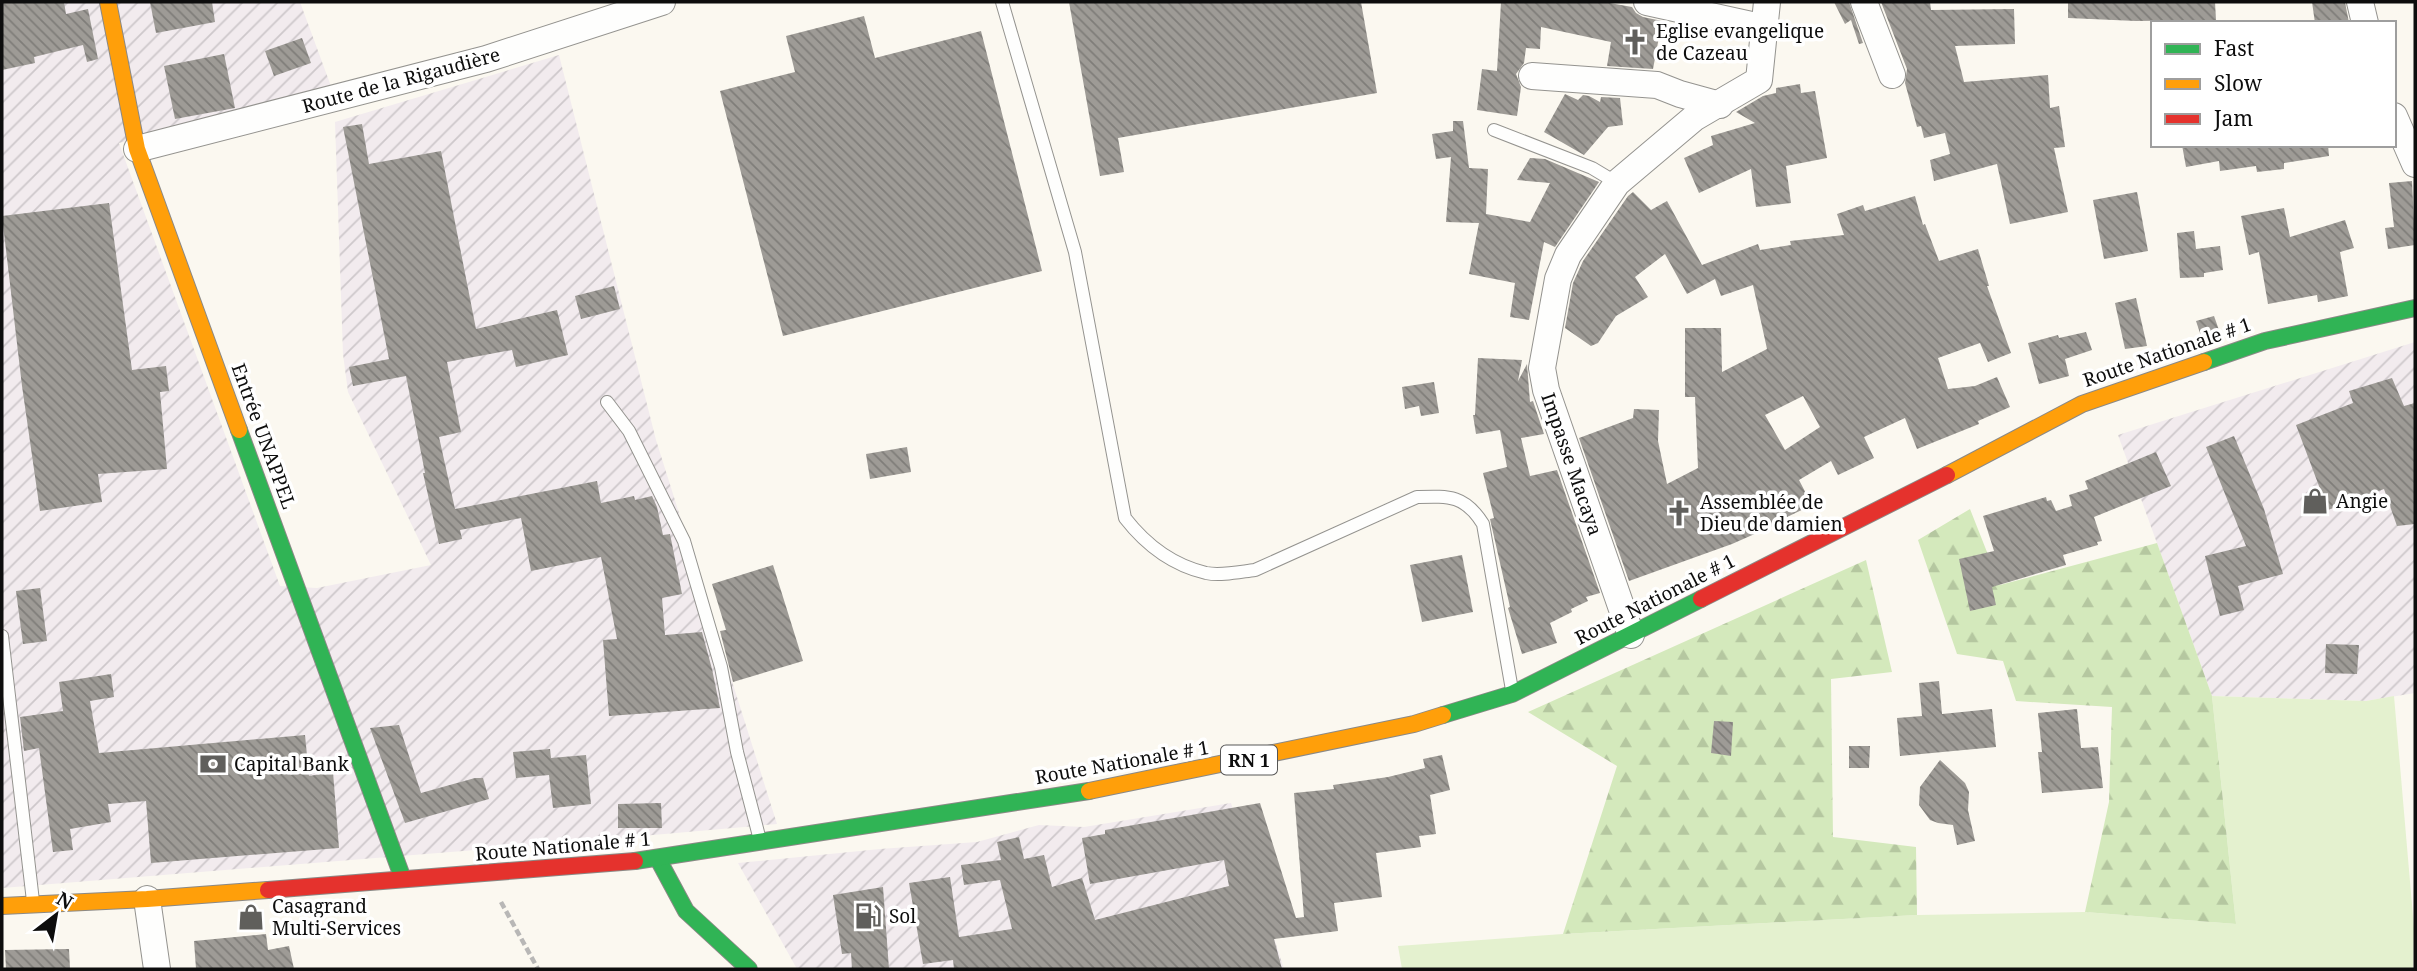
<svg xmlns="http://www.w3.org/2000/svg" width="2417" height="971" viewBox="0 0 2417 971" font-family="'Noto Serif',serif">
<defs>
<pattern id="industrial-furrows" width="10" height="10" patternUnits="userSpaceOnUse" patternTransform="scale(1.75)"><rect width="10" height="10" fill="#f2ebee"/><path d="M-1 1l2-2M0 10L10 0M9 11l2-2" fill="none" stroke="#cec8cb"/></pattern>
<pattern id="forest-firs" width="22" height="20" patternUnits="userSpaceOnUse" patternTransform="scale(1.75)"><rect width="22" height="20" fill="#d4e9bc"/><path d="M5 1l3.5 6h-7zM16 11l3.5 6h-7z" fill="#b5c7a0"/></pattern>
<pattern id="building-back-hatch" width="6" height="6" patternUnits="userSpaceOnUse" patternTransform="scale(1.75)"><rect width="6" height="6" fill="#9e9b96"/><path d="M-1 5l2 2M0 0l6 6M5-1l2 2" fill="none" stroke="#7f7d79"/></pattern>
</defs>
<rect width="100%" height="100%" fill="#fbf8f0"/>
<g fill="url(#industrial-furrows)">
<path d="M2,2H300L332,89L119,143L280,586L317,588L431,565L348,392L343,354L335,122L559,55L656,440L777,824L562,843L2,888Z"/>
<path d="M2415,342V693L2366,701L2212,696L2118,435Z"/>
<path d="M1231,803L1284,969H797L738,863L880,849L977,842L1039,825L1084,827Z"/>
</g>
<path fill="#e4f1cf" d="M2212,696L2366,701L2394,696L2414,928L2413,969H1402L1398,946L1563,934L1917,915L2085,912L2236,924Z"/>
<g fill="url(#forest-firs)">
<path d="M1970,509L2000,585L2157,543L2212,696L2236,924L2085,912L2109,802L2112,707L2016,701L2003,661L1957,654L1918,540Z"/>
<path d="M1866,560L1892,672L1831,679L1833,837L1916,847L1917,915L1563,934L1617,766L1528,712Z"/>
</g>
<g fill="url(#building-back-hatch)" fill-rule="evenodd">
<path d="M2,2H64L66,14L88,9L98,59L87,62L83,45L34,57L35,63L2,70Z"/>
<path d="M150,2H212L215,22L156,33Z"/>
<path d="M1069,2H1361L1377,93L1118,138L1124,172L1100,176Z"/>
<path d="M1501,2H1604L1632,7L1636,13L1643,17L1662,21L1653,69L1607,66L1611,42L1541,27L1540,49L1526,48L1524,63L1516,74L1521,87L1517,116L1477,110L1482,69L1497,71Z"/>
<path d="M1834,2H1849L1863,43L1859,44L1851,20L1845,24Z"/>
<path d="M1881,2H1930L1931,10L2014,9L2015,44L1955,46L1964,82L2048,75L2050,108L2059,106L2065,147L2054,148L2068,212L2010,224L1997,164L1934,181L1930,160L1950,154L1945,133L1924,138L1921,126L1917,127L1905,83L1907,69Z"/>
<path d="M2068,2H2215L2216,20L2136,21L2068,18Z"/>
<path d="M2312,2H2345L2349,23H2315Z"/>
<path d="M864,16L875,58L981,31L1042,271L783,336L720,91L795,72L786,36Z"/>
<path d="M302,38L311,63L274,76L265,51Z"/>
<path d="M224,54L235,108L175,119L164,66Z"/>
<path d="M1800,84L1801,93L1815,91L1827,158L1786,166L1791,203L1756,207L1751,169L1699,193L1684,158L1713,145L1711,136L1755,123L1736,112L1763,96L1776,93V88Z"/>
<path d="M1565,94L1578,100L1583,95L1589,96L1600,102L1601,97L1620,98L1623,125L1608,127L1584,155L1544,132Z"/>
<path d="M1453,121H1463L1469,168L1488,169L1486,214L1530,222L1550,183L1517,180L1530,158L1545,159L1599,182L1555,247L1544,242L1529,320L1510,317L1515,283L1469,274L1479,223L1446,222L1451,157L1436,159L1432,134L1453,131Z"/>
<path d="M362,124L369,164L441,151L476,329L557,310L568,355L516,367L512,350L447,362L461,432L439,437L455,509L597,481L601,503L634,496L635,500L652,496L657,507L663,535L670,534L682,594L662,598L665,635L702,632L712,669L720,708L609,716L603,640L617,639L601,557L531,571L521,518L460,530L462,539L439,544L423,473H425L406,376L353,386L349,367L389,359L343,127Z"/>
<path d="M2182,145H2328L2329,156L2284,163V169L2257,172L2256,166L2220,171L2219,161L2186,167Z"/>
<path d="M2412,181L2415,245L2388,249L2385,228L2394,227L2389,183Z"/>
<path d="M1633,192L1651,210L1667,201L1702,265L1758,244L1760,250L1791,245L1790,241L1844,235L1837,214L1863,205L1865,211L1915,196L1923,225L1925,224L1939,261L1978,249L1989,286H1987L2011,353L1988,362L1980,343L1938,358L1948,389L1975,386L1997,377L2010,407L1978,421L1979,424L1917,449L1905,418L1864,437L1874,458L1838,475L1831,461L1799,480L1812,505L1785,518L1786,520L1732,544L1629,581L1579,438L1633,418L1634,409L1659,410L1658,441L1667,484L1698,468L1695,397H1685V328H1721L1722,372L1767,349L1753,285L1721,296L1715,279L1687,294L1665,254L1635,277L1648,297L1616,316L1598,343L1591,346L1565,328L1573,283L1583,261L1628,196ZM1803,396L1820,427L1785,450L1765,415Z"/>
<path d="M2137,192L2148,251L2104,259L2093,200Z"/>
<path d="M109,203L132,370L166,366L169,391L160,392L167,469L98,474L102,502L40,511L22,386L2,216Z"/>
<path d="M2284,208L2290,237L2345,220L2354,248L2340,252L2348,296L2318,302L2317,295L2268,304L2259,252L2249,255L2241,216Z"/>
<path d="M2194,231L2196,249L2220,246L2223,270L2204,273V277L2180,278L2177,233Z"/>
<path d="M614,286L620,309L581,319L575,296Z"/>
<path d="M2136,298L2147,346L2125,349L2115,303Z"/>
<path d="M2214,316L2220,333L2202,339L2196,321Z"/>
<path d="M2086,332L2092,350L2065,359L2069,376L2039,384L2028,343L2058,335L2059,338Z"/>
<path d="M1478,358L1522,360L1518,381L1527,364L1530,402L1533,401L1544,434L1521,438L1530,476L1557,470L1600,593L1586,597L1588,601L1571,609L1572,612L1550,623L1557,643L1522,654L1508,608L1510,607L1490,519L1494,518L1483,473L1507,467L1500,430L1476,434L1473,415H1475Z"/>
<path d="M2392,378L2404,406L2415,403V524L2397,526L2384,489L2328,510L2296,425L2353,403L2349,391Z"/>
<path d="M1434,382L1439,413L1421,416L1419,406L1405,409L1402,387Z"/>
<path d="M2234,436L2264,509L2283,574L2238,586L2244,610L2220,616L2205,556L2246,546L2206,447Z"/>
<path d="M907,447L911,472L870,479L866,454Z"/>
<path d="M2156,452L2171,486L2094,517L2102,541L2097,542L2098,545L2063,555L2066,565L1992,587L1996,605L1970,611L1959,559L1994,551L1983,516L2046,497L2047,501L2051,500L2056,511L2072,506L2069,495L2088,489L2085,481Z"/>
<path d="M1462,555L1473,612L1422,622L1410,565Z"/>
<path d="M773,565L803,661L733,682L720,631L726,630L712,584Z"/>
<path d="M40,588L47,641L23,644L16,591Z"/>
<path d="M2326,644L2359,645L2357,674L2325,673Z"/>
<path d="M111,674L114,697L90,701L99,753L305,735L309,776L333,772L339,848L151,863L146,801L108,804L111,822L70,829L73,850L53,852L39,748L24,751L20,717L63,711L59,682Z"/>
<path d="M1939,681L1942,714L1992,709L1996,747L1900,756L1897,718L1922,716L1919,683Z"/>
<path d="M2077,709L2081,748L2098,747L2103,788L2042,793L2038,752H2042L2038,713Z"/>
<path d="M1714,721L1733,722L1731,756L1711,753Z"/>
<path d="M399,725L421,793L475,778H483L489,799L405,823L370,728Z"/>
<path d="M1849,746H1870L1869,768H1849Z"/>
<path d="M550,749L551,758L586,755L591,804L553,808L549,775L516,778L513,752Z"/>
<path d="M1442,755L1450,790L1430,795L1436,834L1419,836L1421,847L1376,853L1382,897L1334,903L1338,931L1274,939L1282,969H954L953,960L923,964L909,883L950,877L959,937L1012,929L1000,880L964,885L961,865L1001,860L997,842L1019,837L1024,859L1044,855L1052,887L1082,878L1095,920L1229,886L1224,860L1090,884L1082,838L1105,834V830L1260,803L1296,918L1304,917L1294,793L1334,789L1333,785L1388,777L1425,768L1423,759Z"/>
<path d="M1940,760L1965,783L1969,792L1968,810L1975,841L1957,845L1953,825L1938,823L1930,820L1919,805L1920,787Z"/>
<path d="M661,803L662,828H618V804Z"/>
<path d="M883,887L889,969H852L851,953L842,954L833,895Z"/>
<path d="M266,934L268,950L289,946L294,969H196L194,941Z"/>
<path d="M69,949L70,969H6L5,950Z"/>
</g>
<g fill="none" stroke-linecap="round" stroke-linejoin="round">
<g stroke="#94938f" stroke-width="14">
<g id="lane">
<path d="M1002,2L1075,252L1125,518C1146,545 1172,565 1206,573C1221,576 1239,572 1255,570L1417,497C1449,496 1465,495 1483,524L1512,690"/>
<path d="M1494,130L1592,168L1617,183"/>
<path d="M607,402L629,431L684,541L721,667L737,752L760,840"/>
<path d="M2,636L33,901"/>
</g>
</g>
<g stroke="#94938f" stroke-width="28">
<g id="street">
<path d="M1647,2L1765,28"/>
<path d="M1864,2L1892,75"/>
<path d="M2360,2L2365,23"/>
<path d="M1532,76L1657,85L1680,94L1720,105"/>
<path d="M2394,116L2415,164"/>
<path d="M137,149L486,59L662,2"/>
<path d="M1631,635L1546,390L1542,368L1558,279L1568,255L1617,183L1694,118L1759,80L1767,2"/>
<path d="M147,899L157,969"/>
</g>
</g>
<g stroke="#8b8986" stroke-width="18">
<g id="fast">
<path d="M2204,362L2265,341L2415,308"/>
<path d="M239,430L403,879"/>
<path d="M1443,715L1512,694L1701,599"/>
<path d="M658,859L686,911L749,969"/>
<path d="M635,861L1089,791"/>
</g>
</g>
<g stroke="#8b8986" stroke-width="18">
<g id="slow">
<path d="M108,2L137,149L239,430"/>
<path d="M1947,475L2082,404L2204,362"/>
<path d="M1089,791L1414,724L1443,715"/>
<path d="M2,906L147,899L268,890"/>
</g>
</g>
<g stroke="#8b8986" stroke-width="18">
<g id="jam">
<path d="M1701,599L1947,475"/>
<path d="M268,890L635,861"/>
</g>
</g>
<path stroke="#b8b7b6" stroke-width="4.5" stroke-dasharray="7 3.5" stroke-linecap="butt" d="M501,902L538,969"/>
<use href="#lane" stroke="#fefefd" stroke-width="12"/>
<use href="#street" stroke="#fefefd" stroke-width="26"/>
<use href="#fast" stroke="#30b455" stroke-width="16"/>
<use href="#slow" stroke="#ff9f0a" stroke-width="16"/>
<use href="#jam" stroke="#e5322d" stroke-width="16"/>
</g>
<defs>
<g id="church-bare" transform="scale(2.1)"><path d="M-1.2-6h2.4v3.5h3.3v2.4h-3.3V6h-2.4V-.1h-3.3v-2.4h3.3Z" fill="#605f5c" stroke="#fff" stroke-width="2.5" paint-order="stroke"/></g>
<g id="shop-bare" transform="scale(2.1)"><path d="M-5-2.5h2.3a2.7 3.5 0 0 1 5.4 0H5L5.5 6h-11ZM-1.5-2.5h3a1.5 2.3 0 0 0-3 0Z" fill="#605f5c" stroke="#fff" stroke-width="2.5" paint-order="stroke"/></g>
<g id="bank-bare" transform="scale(2.1)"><path d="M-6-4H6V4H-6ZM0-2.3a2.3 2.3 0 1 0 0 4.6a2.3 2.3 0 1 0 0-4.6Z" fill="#605f5c" stroke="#fff" stroke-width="2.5" paint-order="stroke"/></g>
<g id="fuel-bare" transform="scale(2.1)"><path d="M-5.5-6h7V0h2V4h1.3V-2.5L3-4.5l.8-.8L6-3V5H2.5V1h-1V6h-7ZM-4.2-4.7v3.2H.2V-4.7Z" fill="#605f5c" stroke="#fff" stroke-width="2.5" paint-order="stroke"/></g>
</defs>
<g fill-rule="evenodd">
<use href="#church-bare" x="1635" y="42"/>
<use href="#shop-bare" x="2315" y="501"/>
<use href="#church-bare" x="1679" y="513"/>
<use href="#bank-bare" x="213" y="764"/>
<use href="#fuel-bare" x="868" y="916"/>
<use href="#shop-bare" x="251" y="917"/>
</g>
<g text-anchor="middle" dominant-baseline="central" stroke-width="7" stroke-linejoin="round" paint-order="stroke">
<rect fill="#fff" stroke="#565656" stroke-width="2" x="1221" y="745.5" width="56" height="29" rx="5"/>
<g font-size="18" font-weight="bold" fill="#0d0d0d">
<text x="1249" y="760">RN 1</text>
</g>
<g font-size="19" fill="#0d0d0d" stroke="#fff" text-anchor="start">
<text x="1656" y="31">Eglise evangelique<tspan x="1656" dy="22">de Cazeau</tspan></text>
<text x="2336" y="501">Angie</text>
<text x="1700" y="502">Assemblée de<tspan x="1700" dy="22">Dieu de damien</tspan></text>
<text x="234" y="764">Capital Bank</text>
<text x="272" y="906">Casagrand<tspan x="272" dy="22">Multi-Services</tspan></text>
<text x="889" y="916">Sol</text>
</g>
<g font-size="19" fill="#0d0d0d" stroke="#fff">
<text transform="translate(401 80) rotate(-15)">Route de la Rigaudière</text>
<text transform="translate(2167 352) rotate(-19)">Route Nationale # 1</text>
<text transform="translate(264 436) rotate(70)">Entrée UNAPPEL</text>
<text transform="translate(1572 464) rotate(71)">Impasse Macaya</text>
<text transform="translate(1655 599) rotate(-27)">Route Nationale # 1</text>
<text transform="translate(1122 762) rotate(-10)">Route Nationale # 1</text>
<text transform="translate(563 846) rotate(-5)">Route Nationale # 1</text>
</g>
</g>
<rect width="2417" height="971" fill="none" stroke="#0d0d0d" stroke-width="7"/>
<rect x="2151" y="21" width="245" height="126" fill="#ffffff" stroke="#9e9e9e" stroke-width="2"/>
<rect x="2165" y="44" width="35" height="10" fill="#30b455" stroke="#9e9e9e" stroke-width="2"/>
<text x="2214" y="56" font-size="21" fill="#0d0d0d">Fast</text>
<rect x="2165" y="79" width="35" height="10" fill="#ff9f0a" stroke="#9e9e9e" stroke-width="2"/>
<text x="2214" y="91" font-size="21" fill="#0d0d0d">Slow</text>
<rect x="2165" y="114" width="35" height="10" fill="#e5322d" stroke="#9e9e9e" stroke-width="2"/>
<text x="2214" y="126" font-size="21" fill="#0d0d0d">Jam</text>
<g transform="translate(56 915) rotate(31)" stroke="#ffffff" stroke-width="5" paint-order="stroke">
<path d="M0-5L12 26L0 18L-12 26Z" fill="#0d0d0d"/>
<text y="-10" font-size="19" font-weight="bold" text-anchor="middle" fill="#0d0d0d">N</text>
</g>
</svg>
